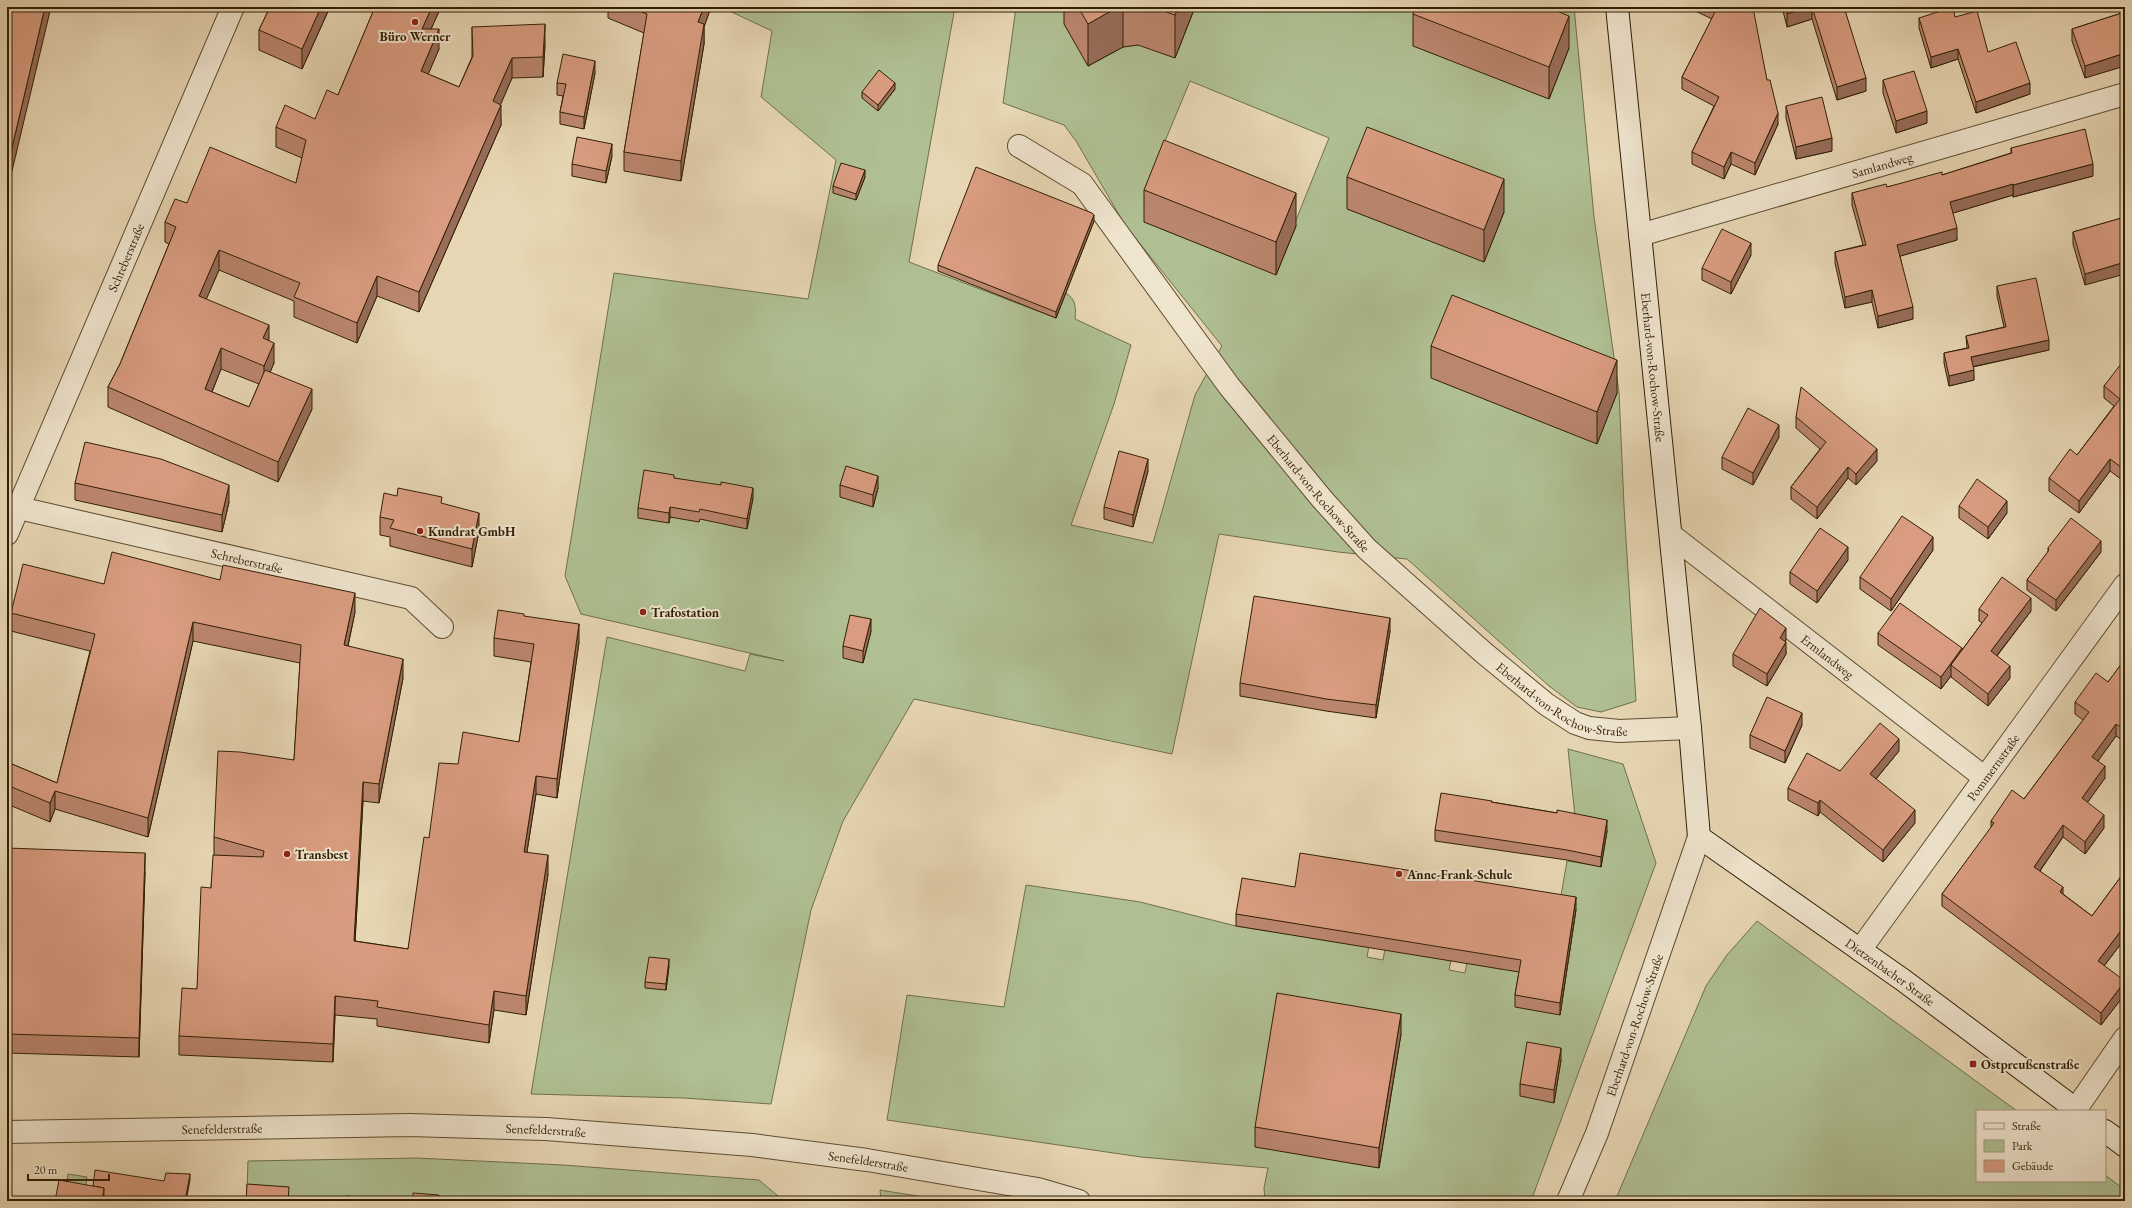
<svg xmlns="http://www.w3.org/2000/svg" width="2132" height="1208" viewBox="0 0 2132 1208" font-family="'EB Garamond',serif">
<rect width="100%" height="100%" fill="#e7d6b3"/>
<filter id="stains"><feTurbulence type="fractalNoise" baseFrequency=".005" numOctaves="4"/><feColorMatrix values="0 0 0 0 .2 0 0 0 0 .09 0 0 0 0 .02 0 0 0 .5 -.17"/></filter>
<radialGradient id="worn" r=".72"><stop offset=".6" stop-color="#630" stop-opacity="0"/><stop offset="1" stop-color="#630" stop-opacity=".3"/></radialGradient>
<g fill="#afbf92" stroke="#706f4c" fill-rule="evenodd">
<path d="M721,7H955L909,262L1056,318L1065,293C1076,298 1076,308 1075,319L1131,345L1114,404L1071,525L1153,543L1195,395L1222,346L1125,225L1076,141L1064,125L1003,103L1016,7H1096L1088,66L1123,47L1138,45L1195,7H1574L1594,217L1619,392L1624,506L1636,701L1601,712L1577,707L1549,686L1407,559L1338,552L1219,534L1172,754L914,699L843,821L811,910L771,1104L684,1098L531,1094L607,637L745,671L750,654L784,661L581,614L565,576L614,273L808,299L836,160L761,97L772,31ZM1190,81L1329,138L1296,220L1156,163Z"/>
<path d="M1568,749L1623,764L1656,863L1531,1201H1265L1264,1188L1268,1168L1141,1157L887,1120L907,995L1004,1007L1026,885L1140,902L1236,926L1369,946L1367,957L1383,960L1385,949L1451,960L1449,970L1465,973L1467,962L1500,969L1506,955L1560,1015L1576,910L1559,907L1567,861L1599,866L1605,830L1575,816Z"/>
<path d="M1757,921L2017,1111H1977V1181H2105V1175L2125,1190V1201H1615L1706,986L1727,955Z"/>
<path d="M416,1158L563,1165L759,1180L784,1201H288L289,1195L247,1192L248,1161Z"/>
<path d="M68,1174L87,1177L84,1201H64Z"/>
<path d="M880,1190L948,1201H881Z"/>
</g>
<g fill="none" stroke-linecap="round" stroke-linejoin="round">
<g stroke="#5e4d30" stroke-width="24">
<g id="street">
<path id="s1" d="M1019,146L1082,184L1229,386L1322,499L1367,549L1484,653L1546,704L1575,723L1589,728L1619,731L1690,728"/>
<path id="s2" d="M1640,235L2125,94"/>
<path id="s3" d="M19,508L411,598L442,627"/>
<path id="s4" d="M7,534L233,7"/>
<path id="s5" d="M1671,535L1985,778"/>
<path id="s6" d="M1860,950L2125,585"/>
<path d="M2076,1109L2125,1038"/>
<path id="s7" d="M7,1132L409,1125L546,1129L752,1145L867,1160L990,1181L1038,1189L1079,1201"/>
<path id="s8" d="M1568,1201L1597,1133L1699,837"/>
</g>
</g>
<g stroke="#311f05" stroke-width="24">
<g id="secondary">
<path id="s9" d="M1617,7L1690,728L1699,837L1903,980L2078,1111"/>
<path d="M2105,1131L2125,1146"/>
</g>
</g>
<use href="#street" stroke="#efe4ce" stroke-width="22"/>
<use href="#secondary" stroke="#efe4ce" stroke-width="22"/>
</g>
<g fill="#bb866e" stroke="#311f05" fill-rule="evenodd">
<path d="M270,7H330L302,69L259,50V30Z"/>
<path d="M362,7H441L431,29L439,49L428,74L459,87L472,57V27L545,45L543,77L512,78L500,105L501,125L419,312L377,296L357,343L294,317V301L219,270L206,299L269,341L274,363L270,372L312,409L278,482L108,407V387L120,364L169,244L165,242V222L187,203L296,183L302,158L276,147V127L315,119L338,95L373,12ZM221,369L259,384L249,407L212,392Z"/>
<path d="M608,7H711L704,27V44L681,181L624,171V152L644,33L608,18Z"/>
<path d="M1064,7H1195L1175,58L1138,45L1123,47L1088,66L1064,24Z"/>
<path d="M1687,7H1732L1734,11L1767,80L1778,124L1755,175L1731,164L1724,179L1692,164V152L1714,106L1682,89V77L1712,19Z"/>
<path d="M1782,7H1844L1866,91L1837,100L1812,19L1787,27Z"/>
<path d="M2125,12L2085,78L2072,41V29Z"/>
<path d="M1413,14L1569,48L1549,99L1413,46Z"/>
<path d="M1955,17L1988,52L2030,94L1976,113L1958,59L1931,68L1919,28V18Z"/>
<path d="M595,73L584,129L560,124V112L563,96L557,95V83Z"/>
<path d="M1883,80L1927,123L1896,133L1883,93Z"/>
<path d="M895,89L878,111L862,98V92Z"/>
<path d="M1786,106L1832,151L1796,159L1786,118Z"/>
<path d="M2011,148L2093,176L2013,197V195L1953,213L1957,240L1900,256L1913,319L1878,328L1872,302L1845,308L1835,263V252L1863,245L1852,205V193L1887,187L1942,175L2011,153Z"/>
<path d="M612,156L606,183L572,176V164Z"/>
<path d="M865,177L856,200L833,193V186Z"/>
<path d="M1347,177L1504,212L1484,262L1347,209Z"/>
<path d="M1144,190L1296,226L1276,275L1144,222Z"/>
<path d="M2125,217L2085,285L2073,244V232Z"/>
<path d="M1094,221L1056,318L938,271V265Z"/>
<path d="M1751,255L1731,294L1702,280V268Z"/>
<path d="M1997,286L2049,350L1973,367L1974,380L1949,386L1944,363V353L1967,348L1966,336L2004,327L1997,296Z"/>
<path d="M1431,346L1617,393L1597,444L1431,378Z"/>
<path d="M2125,361V482L2110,471L2079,513L2049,491V478L2077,455L2114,406L2104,398V386Z"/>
<path d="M1796,417L1877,461L1856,485L1848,478L1817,519L1791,499V487L1820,449L1796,428Z"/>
<path d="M1779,437L1753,485L1722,469V457Z"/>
<path d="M1148,471L1133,527L1104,519V507Z"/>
<path d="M674,478L753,498L747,529L700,519L699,522L670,517L669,523L638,518V508Z"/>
<path d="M75,483L229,502L222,532L75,500Z"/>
<path d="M840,485L878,488L873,507L840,497Z"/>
<path d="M397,496L442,504L479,531L472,567L390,546V537L380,535V517Z"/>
<path d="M1959,506L2007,513L1988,539L1959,518Z"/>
<path d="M2048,548L2101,552L2056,611L2027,590V580L2048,552Z"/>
<path d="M1933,550L1891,611L1860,589V577Z"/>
<path d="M1848,560L1817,603L1790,584V572Z"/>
<path d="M220,580L355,612L348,646L403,678L379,803L363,801L355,941L408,949L429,838L458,764L519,742L531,662L494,656V638L524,616L579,642L557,798L536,794L527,852L548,874L526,1015L494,1010L489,1043L377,1026V1019L335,1015L333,1062L179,1055V1036L197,989L211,888L214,855V837L294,760L300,663L193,641L148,837L55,809L50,822L7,804V762L57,783L90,651L11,631V613L104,584Z"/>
<path d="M1979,609L2031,611L1997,656L2010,678L1988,706L1951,677V676L1941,689L1878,645V633L1962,650L1982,623L1979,621Z"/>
<path d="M871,631L863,663L843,658V646Z"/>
<path d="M1390,631L1376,718L1326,711L1240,696V683Z"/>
<path d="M1786,640L1785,641L1786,654L1767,686L1733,666V654Z"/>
<path d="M2125,659V742L2116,736L2098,761L2105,778L2087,803L2104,828L2085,854L2063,837L2040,871L2063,894L2092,916L2125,871V942L2123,941L2104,966L2125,994L2101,1025L1942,906V894L1991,828V821L2024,799L2083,720L2075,714V702L2108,682Z"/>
<path d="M1802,725L1785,763L1750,748V735Z"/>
<path d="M1899,751L1876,779L1915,823L1883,862L1820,812L1818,816L1788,800V788Z"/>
<path d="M1492,802L1557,813L1607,831L1601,867L1567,860L1435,841V830Z"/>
<path d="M7,848L145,872L139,1057L7,1053Z"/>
<path d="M1295,887L1576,909L1560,1015L1515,1007V995L1519,972L1236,926V914Z"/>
<path d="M669,966L666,990L645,988V982Z"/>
<path d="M1401,1034L1379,1168L1255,1147V1127Z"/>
<path d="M1561,1060L1554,1103L1520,1096V1084Z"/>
</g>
<g fill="#986d5a" stroke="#311f05">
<path d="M45,7H51L7,192V169Z"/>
<path d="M321,7H330L302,69V49Z"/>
<path d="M432,7H441L422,49V29Z"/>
<path d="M704,7H711L704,27V44L681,181V161L698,22Z"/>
<path d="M1118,7H1123V47L1088,66V24Z"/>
<path d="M1178,7H1195L1175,58V15Z"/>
<path d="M1808,7H1812V19L1787,27V14Z"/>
<path d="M1569,16V48L1549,99V67Z"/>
<path d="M545,24V45L543,77V57Z"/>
<path d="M439,29V49L421,91V71Z"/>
<path d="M1958,49V59L1931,68V57Z"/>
<path d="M2125,53V66L2085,78V66Z"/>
<path d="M512,58V78L493,122V101Z"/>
<path d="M595,61V73L584,129V117Z"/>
<path d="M1866,78V91L1837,100V87Z"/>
<path d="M895,83V89L878,111V105Z"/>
<path d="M2030,83V94L1976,113V102Z"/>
<path d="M501,105V125L419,312V292Z"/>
<path d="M1927,111V123L1896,133V121Z"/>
<path d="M1778,113V124L1755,175V163Z"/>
<path d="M1832,138V151L1796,159V147Z"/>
<path d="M612,144V156L606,183V171Z"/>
<path d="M1731,152V164L1724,179V167Z"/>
<path d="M2093,164V176L2013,197V185Z"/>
<path d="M865,170V177L856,200V194Z"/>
<path d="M1504,179V212L1484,262V230Z"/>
<path d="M2013,184V195L1950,214V202Z"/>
<path d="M1296,193V226L1276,275V242Z"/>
<path d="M1094,215V221L1056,318V312Z"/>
<path d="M1957,228V240L1897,257V245Z"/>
<path d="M1751,243V255L1731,294V282Z"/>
<path d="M219,250V270L199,316V296Z"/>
<path d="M2125,262V274L2085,285V274Z"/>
<path d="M377,276V296L357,343V323Z"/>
<path d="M1872,290V302L1845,308V297Z"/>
<path d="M1913,307V319L1878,328V316Z"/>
<path d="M269,325V345L263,338Z"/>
<path d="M2049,340V350L1971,367V357Z"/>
<path d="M274,343V363L264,386V366Z"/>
<path d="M221,348V369L205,409V389Z"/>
<path d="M1617,360V393L1597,444V412Z"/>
<path d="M1974,370V380L1949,386V376Z"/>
<path d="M312,389V409L278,482V462Z"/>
<path d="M1779,425V437L1753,485V473Z"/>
<path d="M1877,449V461L1856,485V474Z"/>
<path d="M1148,459V471L1133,527V515Z"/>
<path d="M2110,459V471L2079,513V501Z"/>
<path d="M1848,467V478L1817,519V507Z"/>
<path d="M878,476V488L873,507V495Z"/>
<path d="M229,485V502L222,532V515Z"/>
<path d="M753,488V498L747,529V519Z"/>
<path d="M2007,501V513L1988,539V527Z"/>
<path d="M670,507V517L669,523V513Z"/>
<path d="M479,513V531L472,567V549Z"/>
<path d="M1933,537V550L1891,611V599Z"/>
<path d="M2101,541V552L2056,611V600Z"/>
<path d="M1848,547V560L1817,603V591Z"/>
<path d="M355,593V612L344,664V645Z"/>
<path d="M2031,598V611L1991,663V651Z"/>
<path d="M1390,618V631L1376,718V705Z"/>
<path d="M871,619V631L863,663V651Z"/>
<path d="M193,622V641L148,837V818Z"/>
<path d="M579,624V642L557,798V779Z"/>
<path d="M1786,628V640L1780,650V638Z"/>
<path d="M1786,642V654L1767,686V674Z"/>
<path d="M1962,648V660L1951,665V676L1941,689V677Z"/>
<path d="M403,659V678L379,803V784Z"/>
<path d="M2010,666V678L1988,706V694Z"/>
<path d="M1802,713V725L1785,763V751Z"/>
<path d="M2116,724V736L2092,769V757Z"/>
<path d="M1899,739V751L1870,786V774Z"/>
<path d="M2105,766V778L2082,810V798Z"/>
<path d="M536,776V794L524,870V852Z"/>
<path d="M363,782V801L354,959V941Z"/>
<path d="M55,791V809L50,822V803Z"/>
<path d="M1820,800V812L1818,816V803Z"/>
<path d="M1915,810V823L1883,862V850Z"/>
<path d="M2104,815V828L2085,854V842Z"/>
<path d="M1607,820V831L1601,867V857Z"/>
<path d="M2063,825V837L2034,879V867Z"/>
<path d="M145,853V872L139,1057V1038Z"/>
<path d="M548,855V874L526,1015V996Z"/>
<path d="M2063,887V899L2060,892Z"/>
<path d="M1576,897V909L1560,1015V1003Z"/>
<path d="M2123,928V941L2098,974V961Z"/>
<path d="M669,959V966L666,990V984Z"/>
<path d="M2125,981V994L2101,1025V1013Z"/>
<path d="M494,991V1010L489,1043V1025Z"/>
<path d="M335,996V1015L333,1062V1044Z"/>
<path d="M1401,1014V1034L1379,1168V1148Z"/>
<path d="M1561,1048V1060L1554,1103V1090Z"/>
<path d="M190,1174V1180L186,1201H185Z"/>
<path d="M104,1188V1201H102Z"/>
</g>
<g fill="#d99c80" stroke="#311f05">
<path d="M7,7H45L7,169Z"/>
<path d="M270,7H321L302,49L259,30Z"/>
<path d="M375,7H432L422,29H439L421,71L459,87L473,56L472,27L545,24L543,57L512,58L493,101L501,105L419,292L377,276L357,323L294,297L300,283L219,250L199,296L269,325L263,338L274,343L264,366L221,348L205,389L249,407L265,370L312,389L278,462L108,387L120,364L176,227L165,222L175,199L187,203L210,147L296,183L306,140L276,127L285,105L315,119L327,90L338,95Z"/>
<path d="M630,7H704L698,22L704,24L681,161L624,152L647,14Z"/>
<path d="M1078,7H1118L1088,24Z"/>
<path d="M1152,7H1178L1175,15Z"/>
<path d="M1416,7H1547L1569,16L1549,67L1413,14Z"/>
<path d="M1711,7H1732L1734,11L1753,8L1767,80H1770L1778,113L1755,163L1731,152L1724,167L1692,152L1719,97L1682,77L1716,10Z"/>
<path d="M1786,7H1808L1787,14Z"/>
<path d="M1812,7H1844L1866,78L1837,87Z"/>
<path d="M1953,7L1955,17L1977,11L1988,52L2016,42L2030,83L1976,102L1958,49L1931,57L1919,18Z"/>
<path d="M2125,12V53L2085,66L2072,29Z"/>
<path d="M563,54L595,61L584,117L560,112L566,84L557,83Z"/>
<path d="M879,70L895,83L878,105L862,92Z"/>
<path d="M1914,71L1927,111L1896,121L1883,80Z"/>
<path d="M1822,97L1832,138L1796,147L1786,106Z"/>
<path d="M1367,127L1504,179L1484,230L1347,177Z"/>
<path d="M2085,129L2093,164L2013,185V184L1950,202L1957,228L1897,245L1913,307L1878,316L1872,290L1845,297L1835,252L1866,245L1852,193L1886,184L1887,187L1942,172V175L2012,153L2011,148Z"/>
<path d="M577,137L612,144L606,171L572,164Z"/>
<path d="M1164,140L1296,193L1276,242L1144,190Z"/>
<path d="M841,163L865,170L856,194L833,186Z"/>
<path d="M976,167L1092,213L1094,215L1056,312L938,265Z"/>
<path d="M2125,217V262L2085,274L2073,232Z"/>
<path d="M1722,229L1751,243L1731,282L1702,268Z"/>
<path d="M2036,278L2049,340L1971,357L1974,370L1949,376L1944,353L1969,348L1966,336L2006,327L1997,286Z"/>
<path d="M1452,295L1617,360L1597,412L1431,346Z"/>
<path d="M2124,360L2125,361V470L2110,459L2079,501L2049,478L2070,449L2077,455L2120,399L2104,386Z"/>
<path d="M1801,387L1877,449L1856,474L1848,467L1817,507L1791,487L1826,442L1796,417Z"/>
<path d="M1748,408L1779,425L1753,473L1722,457Z"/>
<path d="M85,442L161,459L229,485L222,515L75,483Z"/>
<path d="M1119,451L1148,459L1133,515L1104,507Z"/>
<path d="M846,466L878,476L873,495L840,485Z"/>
<path d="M644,470L674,475V478L721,485V482L753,488L747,519L700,509L699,512L670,507L669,513L638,508Z"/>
<path d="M1977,479L2007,501L1988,527L1959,506Z"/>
<path d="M398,488L442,497L441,503L479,513L472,549L390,528L394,520L380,517L384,493L397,496Z"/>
<path d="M1902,516L1933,537L1891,599L1860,577Z"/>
<path d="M2071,518L2101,541L2056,600L2027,580L2049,550L2048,548Z"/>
<path d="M1820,528L1848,547L1817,591L1790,572Z"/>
<path d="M112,552L220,580L223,565L355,593L344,645L403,659L379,784L363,782L354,941L408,949L424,837L429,838L439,763L458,764L463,732L519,742L534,644L494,638L498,610L524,614V616L579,624L557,779L536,776L524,852L548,855L526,996L494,991L489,1025L377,1007L378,1001L335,996L333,1044L179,1036L182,988L197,989L201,887L211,888L213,855L263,857L264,851L214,837L218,751L240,752L294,760L301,645L193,622L148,818L55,791L50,803L7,785V762L57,783L95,634L11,613L23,564L104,584Z"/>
<path d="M2002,577L2031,598L1991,651L2010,666L1988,694L1951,665L1988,615L1979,609Z"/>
<path d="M1254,596L1390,618L1376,705L1326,699L1240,683Z"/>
<path d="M1900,603L1962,648L1941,677L1878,633Z"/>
<path d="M1760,608L1786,628L1780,638L1786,642L1767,674L1733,654Z"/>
<path d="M850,615L871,619L863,651L843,646Z"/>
<path d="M2125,659V730L2116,724L2092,757L2105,766L2082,798L2104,815L2085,842L2063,825L2034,867L2063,887L2060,892L2092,916L2125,871V930L2123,928L2098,961L2125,981L2101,1013L1942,894L1994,823L1991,821L2012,790L2024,799L2089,712L2075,702L2096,673L2108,682Z"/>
<path d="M1767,697L1802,713L1785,751L1750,735Z"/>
<path d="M1880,723L1899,739L1870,774L1915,810L1883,850L1820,800L1818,803L1788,788L1807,753L1840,771Z"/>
<path d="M1441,793L1492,801L1491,802L1557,813V810L1607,820L1601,857L1567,850L1435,830Z"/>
<path d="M7,848L145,853L139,1038L7,1034Z"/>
<path d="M1300,853L1576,897L1560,1003L1515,995L1521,960L1236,914L1242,878L1295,887Z"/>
<path d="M649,957L669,959L666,984L645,982Z"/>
<path d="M1277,993L1401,1014L1379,1148L1255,1127Z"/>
<path d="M1527,1042L1561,1048L1554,1090L1520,1084Z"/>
<path d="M95,1170L164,1181L166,1173L190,1174L185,1201H104V1188L93,1186Z"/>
<path d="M59,1180L104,1188L102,1201H55Z"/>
<path d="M247,1184L289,1187L288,1201H246Z"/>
<path d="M413,1193L439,1195L438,1201H413Z"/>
<path d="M346,1196L402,1201H346Z"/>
</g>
<g fill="#8f2418" stroke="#efe4ce" stroke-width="1.5">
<circle cx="415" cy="22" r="4"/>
<circle cx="420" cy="531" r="4"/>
<circle cx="643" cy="612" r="4"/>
<circle cx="287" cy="854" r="4"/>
<circle cx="1399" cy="874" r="4"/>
<rect x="1969" y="1060" width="8" height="8" rx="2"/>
</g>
<g text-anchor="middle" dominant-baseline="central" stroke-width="4" stroke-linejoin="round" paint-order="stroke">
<g font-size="13" font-weight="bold" fill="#311f05" stroke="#efe4ce" text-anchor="start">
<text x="415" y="36" text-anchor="middle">Büro Werner</text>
<text x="428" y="531">Kundrat GmbH</text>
<text x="651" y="612">Trafostation</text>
<text x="295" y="854">Transbest</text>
<text x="1407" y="874">Anne-Frank-Schule</text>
<text x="1981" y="1064">Ostpreußenstraße</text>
</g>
<g font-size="13" fill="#311f05" stroke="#efe4ce">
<text stroke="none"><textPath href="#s2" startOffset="252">Samlandweg</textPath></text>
<text stroke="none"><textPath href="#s4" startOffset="301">Schreberstraße</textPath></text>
<text stroke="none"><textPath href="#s9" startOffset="362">Eberhard-von-Rochow-Straße</textPath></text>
<text stroke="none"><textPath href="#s1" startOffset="463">Eberhard-von-Rochow-Straße</textPath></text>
<text stroke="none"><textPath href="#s3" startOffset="234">Schreberstraße</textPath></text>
<text stroke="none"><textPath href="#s5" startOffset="198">Ermlandweg</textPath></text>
<text stroke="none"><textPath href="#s1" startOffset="787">Eberhard-von-Rochow-Straße</textPath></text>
<text stroke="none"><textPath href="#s6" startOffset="226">Pommernstraße</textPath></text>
<text stroke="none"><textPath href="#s9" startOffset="1068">Dietzenbacher Straße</textPath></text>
<text stroke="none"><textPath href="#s8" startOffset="188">Eberhard-von-Rochow-Straße</textPath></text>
<text stroke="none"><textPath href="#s7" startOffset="215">Senefelderstraße</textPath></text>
<text stroke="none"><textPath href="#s7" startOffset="539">Senefelderstraße</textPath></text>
<text stroke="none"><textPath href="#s7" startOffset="863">Senefelderstraße</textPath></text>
</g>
</g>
<rect width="2132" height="1208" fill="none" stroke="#e7d6b3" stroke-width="24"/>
<rect x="8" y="8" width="2116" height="1192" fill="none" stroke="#311f05" stroke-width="2"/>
<rect x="12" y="12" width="2108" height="1184" fill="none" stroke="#311f05"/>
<rect x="1976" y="1110" width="130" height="72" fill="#efe4ce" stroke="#a3957e"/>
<rect x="1984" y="1123" width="20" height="6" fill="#efe4ce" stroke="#a3957e"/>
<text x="2012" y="1130" font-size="12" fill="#311f05">Straße</text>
<rect x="1984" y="1140" width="20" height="12" fill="#afbf92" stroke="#a3957e"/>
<text x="2012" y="1150" font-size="12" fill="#311f05">Park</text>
<rect x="1984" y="1160" width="20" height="12" fill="#d99c80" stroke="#a3957e"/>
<text x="2012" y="1170" font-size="12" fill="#311f05">Gebäude</text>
<path d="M28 1174v6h81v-6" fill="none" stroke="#311f05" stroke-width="2"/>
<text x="34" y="1174" font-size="12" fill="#311f05" stroke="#efe4ce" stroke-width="3" paint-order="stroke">20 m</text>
<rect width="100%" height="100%" filter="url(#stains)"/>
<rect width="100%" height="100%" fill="url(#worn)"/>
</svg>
